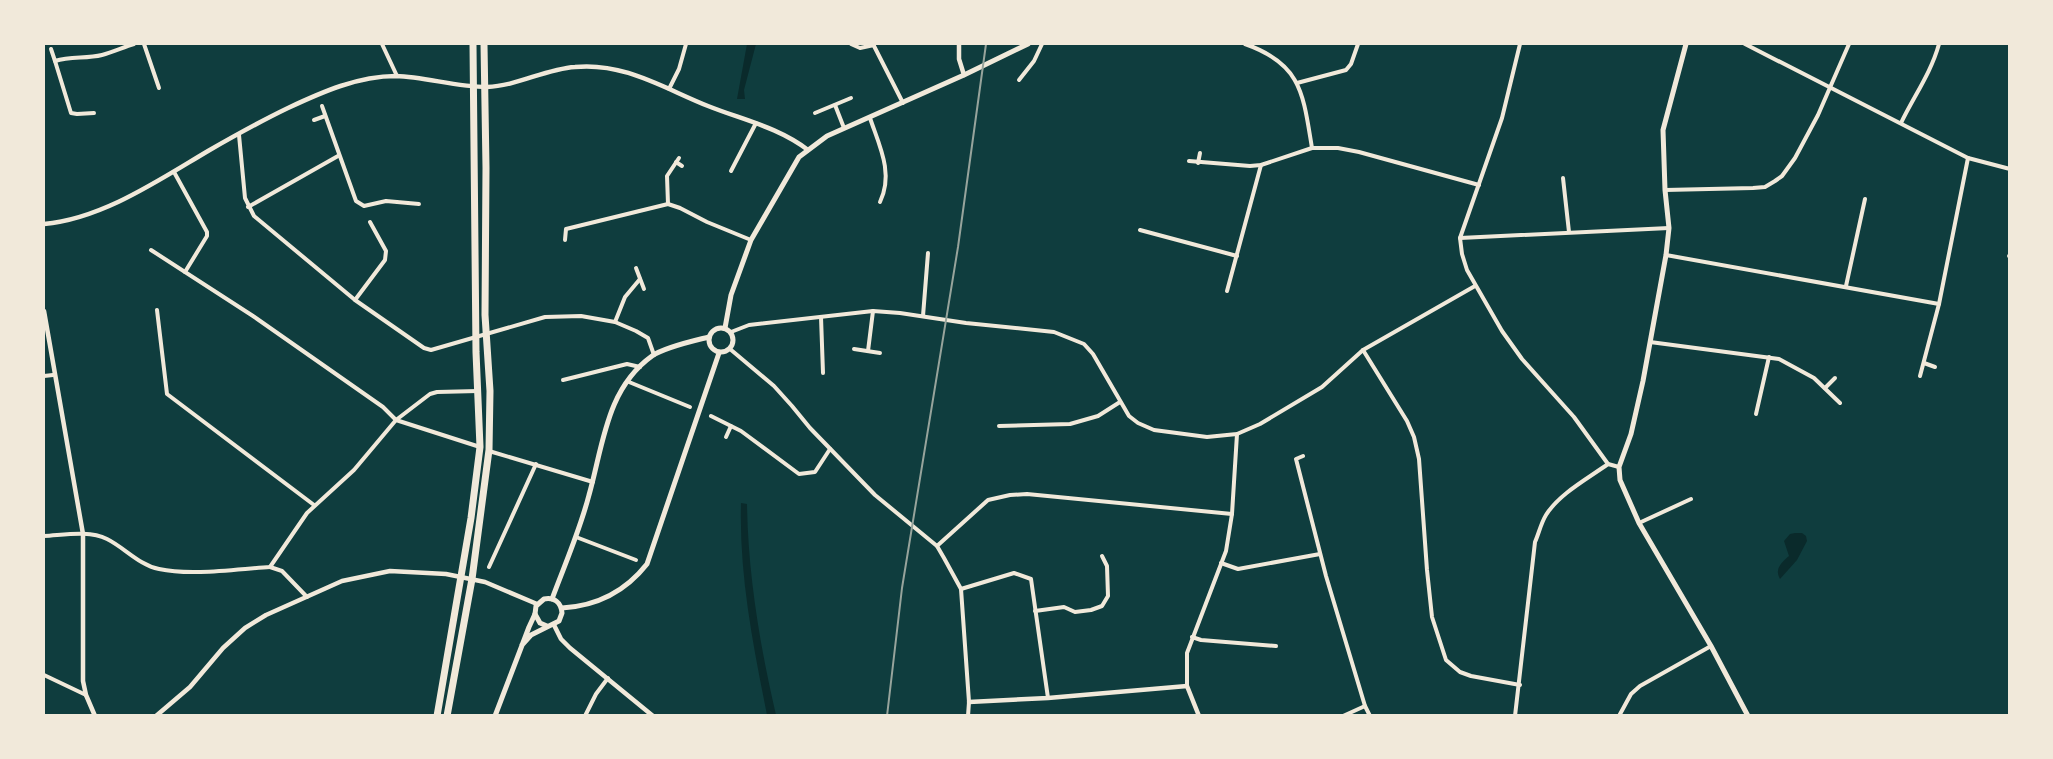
<svg xmlns="http://www.w3.org/2000/svg" width="2053" height="759" viewBox="0 0 2053 759" font-family="Commissioner,sans-serif">
<rect width="100%" height="100%" fill="#0f3d3e"/>
<g fill="#0a2a2b">
<path d="M747,44H756L744,90L745,99H737Z"/>
<path d="M741,503L747,504C748,575 760,646 776,715H767C753,644 739,575 741,503Z"/>
<path d="M1795,533H1802L1806,536L1807,541L1797,560L1780,579C1774,569 1782,562 1789,556L1784,541L1790,534Z"/>
</g>
<g fill="none" stroke-linecap="round" stroke-linejoin="round">
<g stroke="#f1e9da" stroke-width="4">
<path d="M144,44L159,88"/>
<path d="M382,44L397,76"/>
<path d="M851,44L860,48L874,45"/>
<path d="M873,44L903,103"/>
<path d="M1245,44C1302,64 1303,94 1312,148"/>
<path d="M1520,44L1502,118L1460,238L1462,254L1467,270L1502,331L1522,359L1574,417L1608,464L1619,467"/>
<path d="M1745,44L1968,158L2010,169"/>
<path d="M51,49L55,61C71,56 86,59 102,55C113,52 124,47 134,44"/>
<path d="M55,61L71,113L77,114L94,113"/>
<path d="M1019,80L1034,61L1042,44"/>
<path d="M1297,83L1346,70L1351,64L1358,44"/>
<path d="M669,89L679,69L686,44"/>
<path d="M835,105L844,128"/>
<path d="M322,106L356,201L364,206L386,201L419,204"/>
<path d="M815,113L851,98"/>
<path d="M870,118C879,145 894,173 880,202"/>
<path d="M314,120L325,116"/>
<path d="M1901,123C1914,96 1931,73 1939,44"/>
<path d="M239,135L245,198L254,216L355,300L424,348L431,350L545,317L581,316L615,322L636,331L648,338L654,355"/>
<path d="M1189,161L1250,166L1261,165L1312,148H1338L1359,152L1479,185"/>
<path d="M676,162L682,166"/>
<path d="M1198,163L1200,153"/>
<path d="M731,171L756,123"/>
<path d="M174,172L207,232V236L185,272"/>
<path d="M1563,178L1569,232"/>
<path d="M1665,190L1753,188L1765,187L1775,181L1782,176L1795,158L1818,115L1849,44"/>
<path d="M668,204L667,176L679,158"/>
<path d="M248,207L338,156"/>
<path d="M1140,230L1237,256"/>
<path d="M1460,238L1669,228"/>
<path d="M565,240L566,229L668,204L680,208L707,222L751,240"/>
<path d="M151,250L253,316L383,407L396,420L480,447"/>
<path d="M1666,255L1939,304"/>
<path d="M2009,256H2010"/>
<path d="M636,268L644,289"/>
<path d="M1846,286L1865,199"/>
<path d="M1227,291L1261,165"/>
<path d="M355,300L385,260L386,251L370,222"/>
<path d="M157,310L167,394L314,505"/>
<path d="M923,316L928,253"/>
<path d="M821,317L823,373"/>
<path d="M615,322L625,297L640,279"/>
<path d="M731,332L749,325L873,311L900,313L966,323L1054,332L1084,344L1093,354L1129,416L1138,423L1154,430L1207,437L1237,434L1260,424L1322,387L1363,350L1475,286"/>
<path d="M1650,342L1779,359L1814,378L1840,403"/>
<path d="M730,349L774,386L792,406L810,428L875,495L937,546L944,558L961,589L969,702L968,716"/>
<path d="M854,349L880,353"/>
<path d="M1363,350L1407,421L1414,437L1419,459L1427,570L1432,617L1446,660L1460,672L1471,676L1520,685"/>
<path d="M868,351L873,311"/>
<path d="M1924,363L1935,367"/>
<path d="M44,376L53,375"/>
<path d="M1920,376L1939,304L1968,158"/>
<path d="M563,380L627,364L640,367"/>
<path d="M629,382L690,407"/>
<path d="M1825,388L1835,378"/>
<path d="M1756,414L1769,357"/>
<path d="M711,416L741,431L799,474L815,472L830,449"/>
<path d="M999,426L1070,424L1098,416L1120,402"/>
<path d="M726,437L731,426"/>
<path d="M489,451L593,482"/>
<path d="M1303,456L1296,459L1326,576L1365,706L1370,716"/>
<path d="M1639,523L1691,499"/>
<path d="M44,536C64,535 89,530 107,539C125,548 139,565 159,569C191,576 237,569 270,567L307,513L354,470L396,420L430,394L437,392L478,391"/>
<path d="M576,537L636,560"/>
<path d="M937,546L988,500L1010,495L1027,494L1232,514"/>
<path d="M1221,563L1238,569L1320,554"/>
<path d="M270,567L282,571L307,597"/>
<path d="M489,567L536,464"/>
<path d="M961,589L1014,573L1031,579L1048,698"/>
<path d="M1035,611L1064,607L1075,612L1091,610L1102,606L1108,596L1107,566L1102,556"/>
<path d="M1192,637L1201,640L1276,646"/>
<path d="M44,675L86,695"/>
<path d="M1187,686V653L1226,551L1232,514L1237,434"/>
<path d="M585,716L596,694L608,678"/>
<path d="M1343,716L1365,706"/>
<path d="M1515,716L1535,542C1539,533 1541,523 1546,515C1559,494 1587,479 1608,464"/>
<path d="M1619,716L1631,694L1640,686L1711,646"/>
</g>
<g stroke="#f1e9da" stroke-width="4.5">
<path d="M959,44V59L964,75"/>
<path d="M44,224C102,219 159,180 208,151C234,136 261,121 288,108C322,92 358,76 396,76C426,77 456,87 487,87C517,86 545,69 575,67C624,62 665,89 708,106C743,120 778,127 808,150"/>
<path d="M44,311L83,534V681L86,695L95,716"/>
<path d="M554,625L561,639L570,648L653,716"/>
<path d="M969,702L1048,698L1187,686L1199,716"/>
<path d="M156,716L190,687L223,648L245,628L266,615L342,581L390,571L446,574L485,582L537,604"/>
</g>
<g stroke="#f1e9da" stroke-width="5">
<path d="M1686,44L1663,130L1665,190L1669,228L1666,255L1643,381L1631,434L1619,467L1620,480L1639,523L1711,646L1748,716"/>
<circle cx="721" cy="340" r="12"/>
<path d="M725,328L731,295L751,240L799,157L827,136L964,75L1028,44"/>
<path d="M552,599C565,564 580,530 589,495C603,446 606,389 652,356C665,347 693,341 709,337"/>
<path d="M562,608C597,606 625,592 647,564L719,353"/>
<path d="M535,614L540,623L547,626"/>
<path d="M495,716L529,627L535,614L536,606L544,599C554,597 561,602 562,613L559,621L531,635L522,645"/>
</g>
<g stroke="#f1e9da" stroke-width="7">
<path d="M437,716L471,518L480,447L476,352L473,44"/>
<path d="M447,716L472,579L489,450L490,391L485,315L486,168L484,44"/>
</g>
<path stroke="#97a49c" stroke-width="2" d="M887,716L902,588L958,247L986,44"/>
</g>
<rect width="2053" height="759" fill="none" stroke="#f1e9da" stroke-width="90"/>
</svg>
